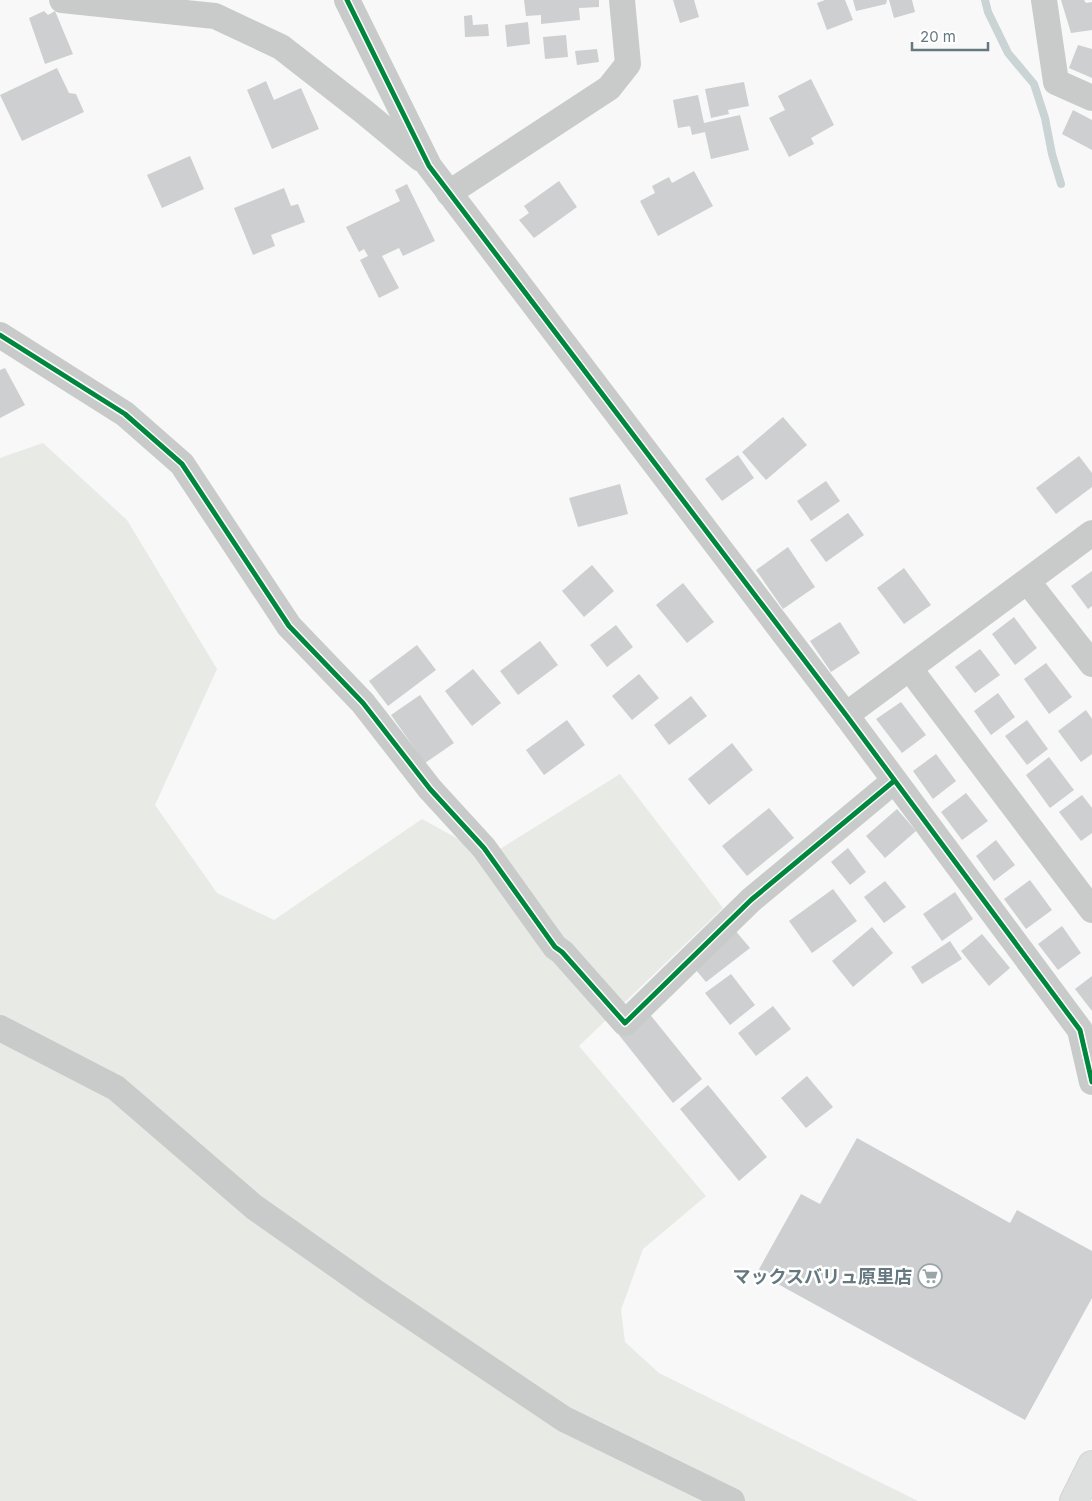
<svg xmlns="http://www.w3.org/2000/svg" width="1092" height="1501" viewBox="0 0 1092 1501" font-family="Inter,'Noto Sans JP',sans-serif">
<rect width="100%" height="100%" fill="#f8f8f8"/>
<path fill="#e8eae6" d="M43,443L127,520L217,669L155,805L217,893L274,920L422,819L489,856L620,774L723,908L579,1046L706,1196L643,1249L621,1310L625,1342L659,1373L918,1501H0V458Z"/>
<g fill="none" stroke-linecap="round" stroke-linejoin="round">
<path stroke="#cad4d5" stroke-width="8" d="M985,0L988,12L1008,53L1034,84L1045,118L1052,154L1061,184"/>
</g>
<g fill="#cdcfd0">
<path d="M524,0H599V7L579,8L580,20L541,24V15L526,16Z"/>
<path d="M673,0H694L699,17L680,23Z"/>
<path d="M825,0H845L853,20L827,30L817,3Z"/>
<path d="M853,0H887L886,4L856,11Z"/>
<path d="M889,0H912L915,12L894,18Z"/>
<path d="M1061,0H1084L1086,3L1092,2V30L1071,33Z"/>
<path d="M44,11L48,15L55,11L73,54L45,64L29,18Z"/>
<path d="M472,15L473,25L488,24L489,36L465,37L464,16Z"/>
<path d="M528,22L530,44L507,47L505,25Z"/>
<path d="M566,35L568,57L545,59L543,37Z"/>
<path d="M1078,45L1092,49V78L1069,68Z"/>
<path d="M597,49L599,62L577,65L575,51Z"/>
<path d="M57,68L69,93L76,94L84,112L22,141L0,95Z"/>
<path d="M811,79L834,125L811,138L814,144L789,157L769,118L785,110L778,96Z"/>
<path d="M266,81L274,100L301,88L319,129L272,149L247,90Z"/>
<path d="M744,82L749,106L728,110L729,114L711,118L705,89Z"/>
<path d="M698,95L704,123L740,115L749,150L711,159L705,132L692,135L690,126L678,128L673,100Z"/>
<path d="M1073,110L1092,120V150L1062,134Z"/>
<path d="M190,156L204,189L162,208L147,175Z"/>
<path d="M694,171L713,206L658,236L640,201L655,193L652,186L669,177L672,183Z"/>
<path d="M559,181L577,207L534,238L519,220L529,213L524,206Z"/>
<path d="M407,184L435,241L403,256L399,248L382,256L399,288L379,298L360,260L368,256L364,249L359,252L346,227L400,201L395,190Z"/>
<path d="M284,188L291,206L298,204L305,222L271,235L275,246L253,255L234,208Z"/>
<path d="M5,368L25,405L0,418V370Z"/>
<path d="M783,417L807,445L766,480L742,452Z"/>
<path d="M738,455L754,478L722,501L705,479Z"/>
<path d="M1079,456L1092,473V487L1056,514L1036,488Z"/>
<path d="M826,481L840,501L811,521L797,501Z"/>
<path d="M620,484L628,514L578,527L569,498Z"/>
<path d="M848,513L864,535L826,562L810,540Z"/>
<path d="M788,547L815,587L783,609L756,570Z"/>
<path d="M592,565L614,591L584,617L562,591Z"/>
<path d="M904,568L931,605L904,624L877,588Z"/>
<path d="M1092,571V606L1088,609L1071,586Z"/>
<path d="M683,583L714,622L687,643L656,605Z"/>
<path d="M1014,617L1037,648L1015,665L992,634Z"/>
<path d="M840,622L860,653L831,672L810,641Z"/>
<path d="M616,625L633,647L607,667L590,645Z"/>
<path d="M540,641L558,665L518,695L500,671Z"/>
<path d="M417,645L436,670L388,706L369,681Z"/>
<path d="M980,649L1000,675L975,693L955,667Z"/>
<path d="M1046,663L1072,697L1049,714L1024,679Z"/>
<path d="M473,669L501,703L472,726L445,691Z"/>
<path d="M639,674L659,698L632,720L612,696Z"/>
<path d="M998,693L1015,717L991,735L974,711Z"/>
<path d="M420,695L454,743L425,763L391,715Z"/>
<path d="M691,696L707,716L669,745L654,725Z"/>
<path d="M901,702L926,735L902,753L876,719Z"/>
<path d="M1086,710L1092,719V754L1081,762L1058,731Z"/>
<path d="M567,720L585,745L544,775L526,750Z"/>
<path d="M1027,720L1048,749L1027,765L1005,736Z"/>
<path d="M732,743L753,770L709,805L688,779Z"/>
<path d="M936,754L956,781L933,799L913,771Z"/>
<path d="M1049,757L1074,790L1050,808L1026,775Z"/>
<path d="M966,793L988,821L962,840L941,812Z"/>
<path d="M1082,795L1092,808V833L1081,841L1059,812Z"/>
<path d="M769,808L794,838L747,876L722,846Z"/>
<path d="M897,809L916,831L885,858L866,836Z"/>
<path d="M996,840L1015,865L994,881L976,856Z"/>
<path d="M848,848L866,872L850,885L831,862Z"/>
<path d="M1030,880L1052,910L1026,929L1004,899Z"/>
<path d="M885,881L906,907L884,923L864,897Z"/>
<path d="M833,889L857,921L812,953L789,921Z"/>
<path d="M955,892L973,919L942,941L923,914Z"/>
<path d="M1062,926L1081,953L1058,970L1038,944Z"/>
<path d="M872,927L893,953L853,987L832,961Z"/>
<path d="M734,929L750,948L706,982L690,963Z"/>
<path d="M982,934L1010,968L989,986L961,951Z"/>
<path d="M950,941L962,959L922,984L911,967Z"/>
<path d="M731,974L755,1005L730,1025L705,993Z"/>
<path d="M1092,976V1011L1075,989Z"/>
<path d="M773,1006L791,1029L756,1056L738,1033Z"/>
<path d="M648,1012L702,1079L673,1103L619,1035Z"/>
<path d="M807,1076L833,1107L806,1128L781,1098Z"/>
<path d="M708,1085L767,1157L739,1181L680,1109Z"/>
<path d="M857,1138L1010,1223L1017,1210L1092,1251V1298L1025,1420L776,1283L777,1281L758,1271L801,1194L820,1204Z"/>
</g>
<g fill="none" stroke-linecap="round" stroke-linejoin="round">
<g stroke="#d4d5d5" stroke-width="30">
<path id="highway" d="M1074,1501L1092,1465"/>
</g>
<g stroke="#c9cbcb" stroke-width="26">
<path d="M62,0L215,16L281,47L363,111L421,159"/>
<path d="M347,0L429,166L846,715L1080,1030L1092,1082"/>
<path d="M1044,0L1056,82L1092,98"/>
<path d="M449,193L609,88L628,64L622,0"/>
<path d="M0,335L125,414L182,464L289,626L363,703L430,789L484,848L555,947L562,952L625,1023L751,900L894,781"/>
<path d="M1028,582L1092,664"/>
<path d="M910,669L1092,910"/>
<path d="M846,715L1092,533"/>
<path d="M0,1028L116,1088L254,1207L375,1292L564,1419L732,1501"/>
</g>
<use href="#highway" stroke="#dedfdf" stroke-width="28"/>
<g stroke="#fff" stroke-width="8">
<g id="cycleway">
<path d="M347,0L429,166L846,715L1080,1030L1092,1082"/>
<path d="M0,335L125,414L182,464L289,626L363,703L430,789L484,848L555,947L562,952L625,1023L751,900L894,781"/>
</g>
</g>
<use href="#cycleway" stroke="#00873e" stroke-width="5"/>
</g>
<defs>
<g id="supermarket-ring" transform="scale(1.25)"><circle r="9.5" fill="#fff" stroke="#99a5a9" stroke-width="1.5"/><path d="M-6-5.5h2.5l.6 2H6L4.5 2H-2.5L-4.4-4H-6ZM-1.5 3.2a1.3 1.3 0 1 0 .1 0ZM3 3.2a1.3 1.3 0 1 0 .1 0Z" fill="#99a5a9"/></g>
</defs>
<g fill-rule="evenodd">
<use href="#supermarket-ring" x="930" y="1276"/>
</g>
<g text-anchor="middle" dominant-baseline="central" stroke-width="5" stroke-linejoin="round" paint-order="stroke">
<g font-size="18" font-weight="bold" fill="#66787f" stroke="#fff" text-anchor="end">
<text x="912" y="1276">マックスバリュ原里店</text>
</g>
</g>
<path d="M912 42v8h76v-8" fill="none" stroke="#66787f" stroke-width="2.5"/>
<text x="920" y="42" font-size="15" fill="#66787f" stroke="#ffffff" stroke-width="4" paint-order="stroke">20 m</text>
</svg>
